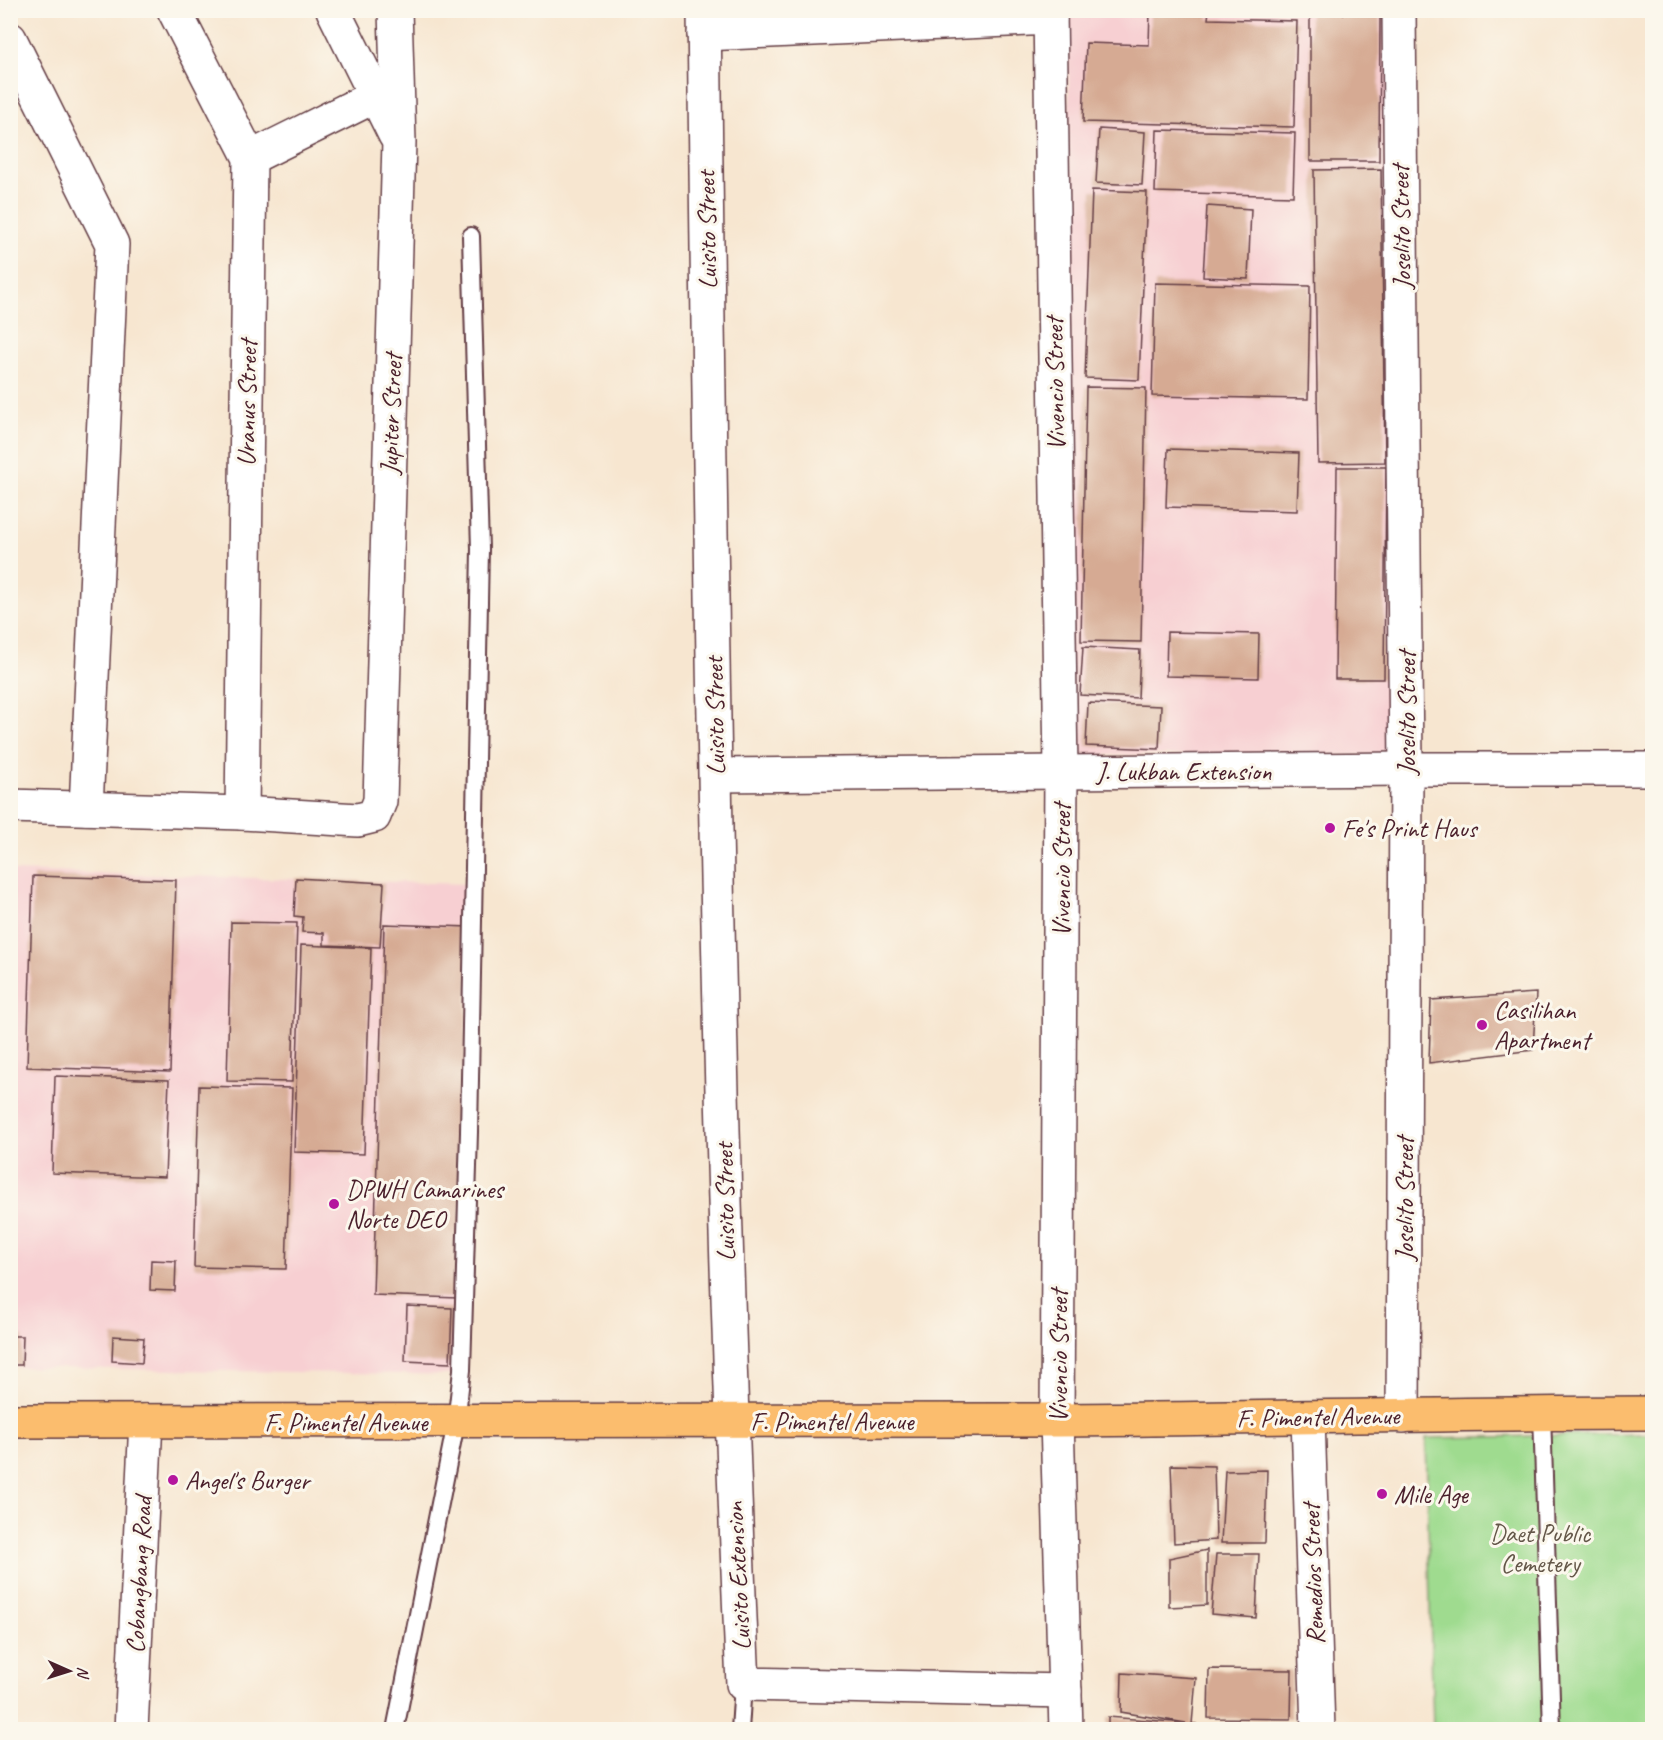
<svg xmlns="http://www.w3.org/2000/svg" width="1663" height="1740" viewBox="0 0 1663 1740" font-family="Caveat,sans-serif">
<rect width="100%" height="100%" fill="#fbf7ec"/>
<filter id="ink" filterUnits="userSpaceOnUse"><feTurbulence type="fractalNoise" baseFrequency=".0167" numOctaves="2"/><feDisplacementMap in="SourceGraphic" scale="12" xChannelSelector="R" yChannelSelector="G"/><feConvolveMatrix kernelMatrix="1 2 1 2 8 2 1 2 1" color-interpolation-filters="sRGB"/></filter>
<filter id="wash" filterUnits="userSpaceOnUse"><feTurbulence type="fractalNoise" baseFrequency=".008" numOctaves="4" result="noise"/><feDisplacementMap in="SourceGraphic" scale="24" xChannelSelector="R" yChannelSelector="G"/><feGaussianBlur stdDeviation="1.35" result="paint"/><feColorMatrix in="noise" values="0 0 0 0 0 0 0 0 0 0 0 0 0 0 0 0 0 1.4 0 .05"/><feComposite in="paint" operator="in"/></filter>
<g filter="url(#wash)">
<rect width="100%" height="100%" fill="#f7e6d0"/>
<g fill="#f7cfd2">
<path d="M1069,11H1394L1392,755H1068Z"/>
<path d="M11,871L466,884L458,1375L11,1367Z"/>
</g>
<path fill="#9fdb8f" stroke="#747d5d" stroke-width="1.5" d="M1652,1434V1729H1433L1426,1438Z"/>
<g id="blocks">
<g fill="#d6aa93">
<path d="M1150,10H1209L1208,19L1297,21L1294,127L1083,122L1086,43L1149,45Z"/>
<path d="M1310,14H1380L1379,161H1310Z"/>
<path d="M1099,129L1145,132L1142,185L1096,183Z"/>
<path d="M1157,130L1295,133L1293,196L1155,192Z"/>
<path d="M1381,169L1385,462L1318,463L1314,170Z"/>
<path d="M1092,190L1147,192L1139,380L1085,378Z"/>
<path d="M1207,206L1251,209L1248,279L1203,277Z"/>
<path d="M1155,283L1310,286L1308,399L1152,396Z"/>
<path d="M1086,387L1146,388L1141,642L1081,641Z"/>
<path d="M1168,449L1299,453L1297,511L1166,507Z"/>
<path d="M1337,467H1386L1384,679H1335Z"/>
<path d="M1167,632L1259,634L1258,678L1166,676Z"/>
<path d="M1083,647L1140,650L1138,698L1080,695Z"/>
<path d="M1088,703L1161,706L1159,749L1086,746Z"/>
<path d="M33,876L176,880L170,1072L27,1067Z"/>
<path d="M296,878L384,883L380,947L324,945V933L302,932L303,917L294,916Z"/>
<path d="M10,889H13L12,929H10Z"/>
<path d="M231,922L297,923L292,1082L227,1081Z"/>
<path d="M384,924L469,927L458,1298L373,1295Z"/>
<path d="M301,945L371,948L364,1154L294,1152Z"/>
<path d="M1536,993L1533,1050L1429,1063L1431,1000Z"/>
<path d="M55,1076L169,1080L165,1177L52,1173Z"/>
<path d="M199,1086L292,1088L286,1269L194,1267Z"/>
<path d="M151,1260L176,1261L175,1291L150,1290Z"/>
<path d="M407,1306L452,1308L450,1363L405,1361Z"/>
<path d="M10,1336H23L22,1365H10Z"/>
<path d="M113,1336L144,1338L142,1363L112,1361Z"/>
<path d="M1171,1465L1214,1466L1216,1540L1174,1543Z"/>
<path d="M1267,1470L1265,1543H1221L1225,1471Z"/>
<path d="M1207,1550V1605L1169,1607V1558Z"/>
<path d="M1216,1554H1259L1256,1618L1211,1614Z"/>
<path d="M1209,1669L1292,1670L1291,1719L1208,1718Z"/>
<path d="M1122,1673L1196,1678L1192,1724H1196V1730H1108V1717L1186,1723L1121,1712Z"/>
<path d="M1211,1724L1283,1726V1730H1211Z"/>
</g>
</g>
</g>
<g filter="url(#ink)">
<use href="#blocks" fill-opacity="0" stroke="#643d44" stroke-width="1.5"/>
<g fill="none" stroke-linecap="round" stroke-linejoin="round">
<g stroke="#643d44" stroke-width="20">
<g id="service">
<path d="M1542,1413L1552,1730"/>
<path d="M395,1730L456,1423L462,1370L469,1132L480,549L471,236"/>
<path d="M740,1730L743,1684"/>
</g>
</g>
<g stroke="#643d44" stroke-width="36">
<g id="minor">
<path d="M174,10L250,158L242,813"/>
<path d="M333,10L395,135"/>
<path d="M704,10C711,568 717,1127 743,1684L1065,1691"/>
<path d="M1050,10L1061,772L1057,1420L1066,1730"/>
<path d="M704,34L1050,18"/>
<path d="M10,39L112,244L86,808"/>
<path d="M250,158L375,96"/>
<path d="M716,775L1406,769"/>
<path d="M10,806L242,813L358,820L374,816L380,801L399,142L395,10"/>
<path d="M1308,1418L1318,1730"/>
</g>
</g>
<g stroke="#643d44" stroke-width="36">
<g id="tertiary">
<path d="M1399,10L1406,769L1403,1416"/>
<path d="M1406,769H1652"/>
<path d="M131,1730L146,1421"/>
</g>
</g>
<g stroke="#643d44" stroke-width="36">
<path id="primary" d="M10,1421C360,1422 709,1422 1058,1420C1256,1419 1454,1413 1652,1413"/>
</g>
<use href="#service" stroke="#fff" stroke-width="16"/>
<use href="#minor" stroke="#fff" stroke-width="33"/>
<use href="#tertiary" stroke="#fff" stroke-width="33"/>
<use href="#primary" stroke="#fbbd6e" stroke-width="33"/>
</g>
</g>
<g fill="#b5179e" stroke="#fbf7ec" stroke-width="2">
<circle cx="1330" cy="828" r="6"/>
<circle cx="1482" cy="1025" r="6"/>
<circle cx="334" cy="1204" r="6"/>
<circle cx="173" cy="1480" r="6"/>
<circle cx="1382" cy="1494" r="6"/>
</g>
<g text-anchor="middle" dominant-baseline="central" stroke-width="6" stroke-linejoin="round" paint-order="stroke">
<g font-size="26" fill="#4a1f2b" stroke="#fbf7ec">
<text transform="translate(1401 227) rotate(-91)">Joselito Street</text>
<text transform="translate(707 230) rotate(-91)">Luisito Street</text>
<text transform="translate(1055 384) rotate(-91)">Vivencio Street</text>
<text transform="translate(247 403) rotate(-89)">Uranus Street</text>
<text transform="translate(391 414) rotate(-88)">Jupiter Street</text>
<text transform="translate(1406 713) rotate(-90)">Joselito Street</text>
<text transform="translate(715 716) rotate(-91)">Luisito Street</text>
<text x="1184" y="771">J. Lukban Extension</text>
<text transform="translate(1061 870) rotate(-90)">Vivencio Street</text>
<text transform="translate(1404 1199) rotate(-90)">Joselito Street</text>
<text transform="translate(725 1202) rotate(-91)">Luisito Street</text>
<text transform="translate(1058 1356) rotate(-90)">Vivencio Street</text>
<text transform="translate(1318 1417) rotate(-1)">F. Pimentel Avenue</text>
<text x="832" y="1421">F. Pimentel Avenue</text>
<text x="346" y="1422">F. Pimentel Avenue</text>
<text transform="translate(1313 1574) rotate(-92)">Remedios Street</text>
<text transform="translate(139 1575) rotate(-87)">Cobangbang Road</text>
<text transform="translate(738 1576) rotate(-93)">Luisito Extension</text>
</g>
<g font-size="26" fill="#4a1f2b" stroke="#fbf7ec" text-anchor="start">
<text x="1342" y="828">Fe's Print Haus</text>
<text x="1494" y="1010">Casilihan<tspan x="1494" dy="30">Apartment</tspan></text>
<text x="346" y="1189">DPWH Camarines<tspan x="346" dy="30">Norte DEO</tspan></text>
<text x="185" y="1480">Angel's Burger</text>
<text x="1394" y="1494">Mile Age</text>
</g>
<g font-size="26" fill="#645749" stroke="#fbf7ec">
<text x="1540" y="1533">Daet Public<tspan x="1540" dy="30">Cemetery</tspan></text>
</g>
</g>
<rect width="1663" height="1740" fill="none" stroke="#fbf7ec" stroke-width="36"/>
<g transform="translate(69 1671) rotate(93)" stroke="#fbf7ec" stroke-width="4.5" paint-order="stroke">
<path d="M0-4.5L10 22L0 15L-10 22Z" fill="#4a1f2b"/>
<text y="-9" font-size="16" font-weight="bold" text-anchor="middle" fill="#4a1f2b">N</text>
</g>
</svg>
